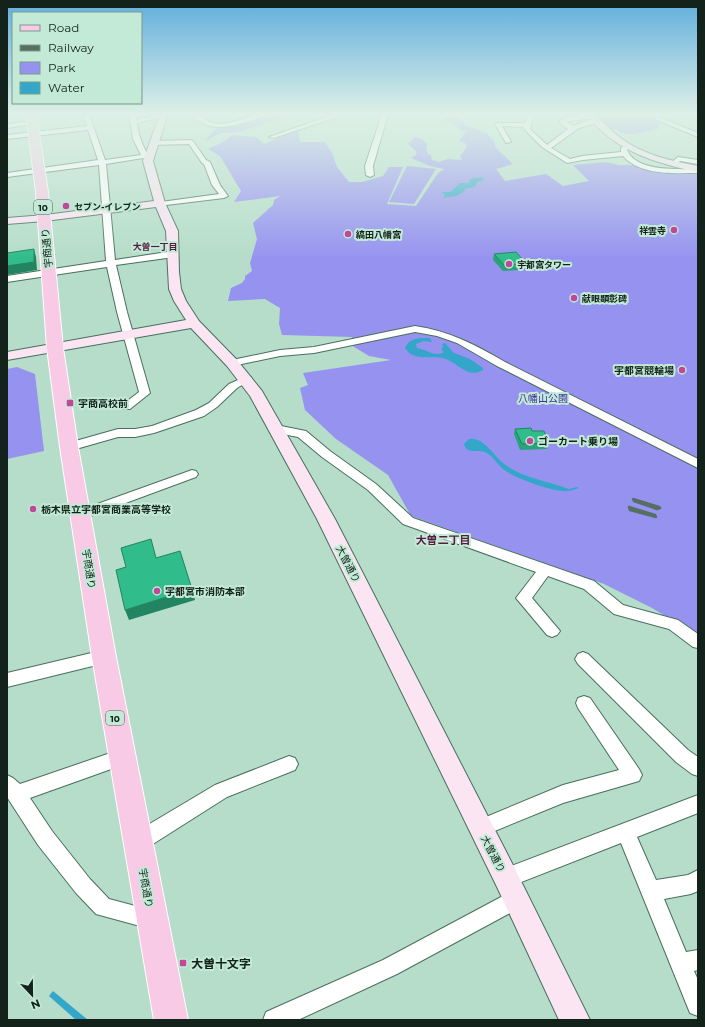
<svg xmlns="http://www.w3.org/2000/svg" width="705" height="1027" viewBox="0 0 705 1027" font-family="Montserrat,'Noto Sans JP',sans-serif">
<rect width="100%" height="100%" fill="#b5ddc9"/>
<g fill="#9693f0">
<path d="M272,114H296L238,132L221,133L205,141L215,129Z"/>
<path d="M596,114H649L662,123L658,124V129C645,131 626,139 616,129H612Z"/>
<path d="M450,116L460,118L466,125L486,133L494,141L496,148L513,164L496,169L505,181L546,174L563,186L589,181L573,165L606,162L619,165H637L661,171L698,172V636L652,608L604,584L411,516L388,475L336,439L305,410L300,388L308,385L303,373L391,360L369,356L351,345L352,337L282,335L279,324L280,308L265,299L228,301L231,288L242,283L245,279V276L252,271L250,263L257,239L253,223L273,205L274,200L280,196L234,202L241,191L220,156L208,149L223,142L232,135L256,137L264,144L298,130L300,142H325L332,153L337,167L349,182H362L383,176L389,167H403L387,204L416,206L438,173L444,169L430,166L413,159L412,157L415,156L417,152L408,144L415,137L422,139L427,144L426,149L428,154L431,155L432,160L439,162L448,159L462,160L460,156L467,147L465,143L459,141L466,132L460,130V128L446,121L444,118Z"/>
<path d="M407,166L436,169L414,204L389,202Z"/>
<path d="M17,367L35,374L44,451L7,459V369Z"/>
</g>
<g fill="#34a6ca">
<path d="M481,177L485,180L477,182L475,187L465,189L464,192L456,196L443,198L445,195L441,192H450L460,183H469L470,179Z"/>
<path d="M424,338H430L432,342L424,341L416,344L417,348C426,349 435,358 444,352L441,349L443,347L442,344L445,343L454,353L470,359L483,368V370C469,379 458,364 446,359C432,354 414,363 405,348C408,340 416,338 424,338Z"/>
<path d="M469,439C484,437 492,454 503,463C520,477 547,481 569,489L577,487L579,488C575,489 571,491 567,491C553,492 514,478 503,469C497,464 493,456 485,452C476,449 467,455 464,444Z"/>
<path d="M53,991L88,1020H76L49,996Z"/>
</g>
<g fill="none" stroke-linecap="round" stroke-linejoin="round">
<g stroke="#4a6f5e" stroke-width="2">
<g id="street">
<path d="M83,114H89L105,160L141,155L133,139L129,114H135L136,120L163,114L166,116L137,123C139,139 144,148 151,161L150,162H146L143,158L106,164L115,260L174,251L178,254L174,257L116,265L127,312L150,393L130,409H122L120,407L122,405L139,392L117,312L107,267L7,282V276L106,261L99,165L7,177V173L98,160L88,130L7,139V135L87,126Z"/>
<path d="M192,114C203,114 207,124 218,124C235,124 250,114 267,114C262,118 253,120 247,122C226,128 207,132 192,114Z"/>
<path d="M335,114L337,115V117L274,138L269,137Z"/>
<path d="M382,114H388L373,166L374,175L370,177L366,175L365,166Z"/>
<path d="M528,114H534L530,129L547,145L568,129L560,123V121C569,117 583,111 592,117C587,120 575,119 567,122L573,126L589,120H599V122L579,128L551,148L570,159L582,156L621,152V148L627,144L630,146L627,150C636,172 678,169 698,169V173C673,173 641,176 623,156L583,160L567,163L542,147L525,130L524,127L502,126L511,142L506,143L495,124L496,123H525Z"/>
<path d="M651,114H658L661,118L698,133V137L657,120Z"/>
<path d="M32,121L35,123L34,124L7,128V124Z"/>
<path d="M191,140L193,141L206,160L210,162L220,185L228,196L224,198L158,206L157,204L161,202L219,194L212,185L204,164L202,163L189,144L153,145L150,143L153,141Z"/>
<path d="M678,157L698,160V164L680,161L675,165H671V163Z"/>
<path d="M415,326C449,331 476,345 505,362L698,459V468L497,366L457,343L437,336L415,332L314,353L280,356L232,366L227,363L232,360L280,350L314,347Z"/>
<path d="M247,376L251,377L252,379L237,388L217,407L204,416L154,433L135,437H118L69,451L65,450L63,447L65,444L118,429H135L152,426L196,410L209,403L229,384Z"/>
<path d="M276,425L306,431L330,451L376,484L413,518L594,581L623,605L678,620L698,634V648L693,647L669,629L614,614L584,589L548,576L532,598L560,631L557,635L552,637L547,635L516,598L536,572L403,524L368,490L322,457L298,437L272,432L270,429L272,426Z"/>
<path d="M192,470L196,471L198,474L196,477L85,518L80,520L75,518L73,515L75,512Z"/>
<path d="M104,650L109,652L112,657L109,662L7,687V673Z"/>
<path d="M583,652L588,654L688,750L698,757V776L692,774L676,762L578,664L575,659L578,654Z"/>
<path d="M584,696L590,698L639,769L642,775L639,781L563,803L480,837L474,834L471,828L474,822L563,785L619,770L578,708L576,703L578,698Z"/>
<path d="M122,749L128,751L131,757L128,763L30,798L52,831L90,879L109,899L158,912L161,919L158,926L151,929L96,914L76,893L38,845L7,797V775L13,778L20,784Z"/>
<path d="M289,756L295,758L298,764L295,770L227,797L145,849L138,851L131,849L129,842L131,835L215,785Z"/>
<path d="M698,795V813L637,837L656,880L688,875L698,870V891L691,894L664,899L686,952L698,950V970L694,971L698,980V1016L690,1013L621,843L506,888L499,885L496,878L499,871L506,868Z"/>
<path d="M516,889L523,892L526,899L523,906L397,974L298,1020H263L266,1012L383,960Z"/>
</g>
</g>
<g stroke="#4a6f5e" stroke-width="2">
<g id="secondary">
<path d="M160,114H168L153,161L165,203L178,231L179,272L181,289L186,301L199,321L237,360L262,391L335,519L515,869L590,1020H559L497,887L317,519L250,396L227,366L191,328L7,360V352L186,320L174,301L169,289L166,231L156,207L45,221L7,224V218L45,215L154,201L143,161Z"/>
<path d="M586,114H595C604,123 612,132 622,139C644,155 672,161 698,166V172C655,163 614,151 586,114Z"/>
</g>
</g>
<g stroke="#fff" stroke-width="2">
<path id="primary" d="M26,114H36L48,192L63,348L78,447L116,657L188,1020H154L92,657L60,447L47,348L36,192Z"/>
</g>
<use href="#street" fill="#fff" fill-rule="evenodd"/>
<use href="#secondary" fill="#fbe5f2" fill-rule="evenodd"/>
<use href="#primary" fill="#f8cae5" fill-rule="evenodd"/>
<g stroke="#566f63" stroke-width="2.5">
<path d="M633,499L659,507L660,508L657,509L634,501Z"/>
<path d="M629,507L655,515L656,517L630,510Z"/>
</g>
</g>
<g fill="#2aa378">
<path d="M494,254L523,260L522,265L518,270L503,271L493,260Z"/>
<path d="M515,429L532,431L549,443L547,449L520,450L514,434Z"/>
</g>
<g fill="#228461">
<path d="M34,249L36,257L37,270L7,275V266Z"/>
<path d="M523,260L522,265L518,270L519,264Z"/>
<path d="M192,589L195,600L129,620L125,610Z"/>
</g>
<g fill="#31bd8b" stroke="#228461">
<path d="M34,249V262L7,266V253Z"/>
<path d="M516,252L523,260L519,264L504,265L494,254Z"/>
<path d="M531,428L532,431H544L549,443L522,444L515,429Z"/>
<path d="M151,539L156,558L180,551L192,589L125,610L116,570L126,567L121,548Z"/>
</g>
<linearGradient id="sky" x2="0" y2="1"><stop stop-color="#60aedc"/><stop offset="0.44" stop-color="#def0e7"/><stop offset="1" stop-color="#def0e7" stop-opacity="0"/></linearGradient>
<rect width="705" height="258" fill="url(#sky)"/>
<g fill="#c24798" stroke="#c2ead6" stroke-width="1.5">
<circle cx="66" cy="206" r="4"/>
<circle cx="674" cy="230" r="4"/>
<circle cx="348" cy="234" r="4"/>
<circle cx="509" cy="264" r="4"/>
<circle cx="574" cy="298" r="4"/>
<circle cx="682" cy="370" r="4"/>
<rect x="66" y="399" width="8" height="8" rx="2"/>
<circle cx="530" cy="441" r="4"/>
<circle cx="33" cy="509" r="4"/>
<circle cx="157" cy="591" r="4"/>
<rect x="179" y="959" width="8" height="8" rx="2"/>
</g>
<g text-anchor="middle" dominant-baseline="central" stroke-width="4" stroke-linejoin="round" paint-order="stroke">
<g font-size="9" font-weight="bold" fill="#13221b" stroke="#c2ead6" text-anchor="start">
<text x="74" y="206">セブン-イレブン</text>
<text x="666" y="230" text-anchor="end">祥雲寺</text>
<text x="356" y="234">縞田八幡宮</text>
<text x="517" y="264">宇都宮タワー</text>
<text x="582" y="298">献眼顕彰碑</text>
</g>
<g fill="#c2ead6" stroke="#485e53" stroke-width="1">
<rect x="34" y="200" width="18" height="14" rx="3"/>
<rect x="106" y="711" width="18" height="14" rx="3"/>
</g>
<g font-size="9" font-weight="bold" fill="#13221b">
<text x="43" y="207">10</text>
<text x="115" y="718">10</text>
</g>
<g font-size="9" font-weight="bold" fill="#571b42" stroke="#c2ead6">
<text x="155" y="246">大曽一丁目</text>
</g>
<g font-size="10" fill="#13221b" stroke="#c2ead6">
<text transform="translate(47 248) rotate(-95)">宇商通り</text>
<text transform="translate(348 564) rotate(63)">大曽通り</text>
<text transform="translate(89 569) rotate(81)">宇商通り</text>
<text transform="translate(493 854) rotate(63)">大曽通り</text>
<text transform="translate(146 888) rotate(80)">宇商通り</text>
</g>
<g font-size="10" font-weight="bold" fill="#13221b" stroke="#c2ead6" text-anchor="start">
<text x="674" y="370" text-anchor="end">宇都宮競輪場</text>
<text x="78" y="403">宇商高校前</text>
<text x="538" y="441">ゴーカート乗り場</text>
<text x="41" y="509">栃木県立宇都宮商業高等学校</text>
<text x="165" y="591">宇都宮市消防本部</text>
</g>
<g font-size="10" fill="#422f9d" stroke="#c2ead6">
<text x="543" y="398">八幡山公園</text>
</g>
<g font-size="11" font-weight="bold" fill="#571b42" stroke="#c2ead6">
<text x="443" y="540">大曽二丁目</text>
</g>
<g font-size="12" font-weight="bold" fill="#13221b" stroke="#c2ead6" text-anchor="start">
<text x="191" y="963">大曽十文字</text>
</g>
</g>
<rect width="705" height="1027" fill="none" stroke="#13221b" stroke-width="16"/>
<rect x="12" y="12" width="130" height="92" fill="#c2ead6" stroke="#7c9a8b"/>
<rect x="20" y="25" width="20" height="6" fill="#f8cae5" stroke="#7c9a8b"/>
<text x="48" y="32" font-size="12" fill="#13221b">Road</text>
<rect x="20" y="45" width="20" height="6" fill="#566f63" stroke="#7c9a8b"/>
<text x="48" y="52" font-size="12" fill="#13221b">Railway</text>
<rect x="20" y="62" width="20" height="12" fill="#9693f0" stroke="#7c9a8b"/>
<text x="48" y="72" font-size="12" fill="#13221b">Park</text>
<rect x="20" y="82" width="20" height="12" fill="#34a6ca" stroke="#7c9a8b"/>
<text x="48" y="92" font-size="12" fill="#13221b">Water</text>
<g transform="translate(32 995) rotate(158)" stroke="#c2ead6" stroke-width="3" paint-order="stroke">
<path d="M0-3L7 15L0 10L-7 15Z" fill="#13221b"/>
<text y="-6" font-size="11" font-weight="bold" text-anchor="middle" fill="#13221b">N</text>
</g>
</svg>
